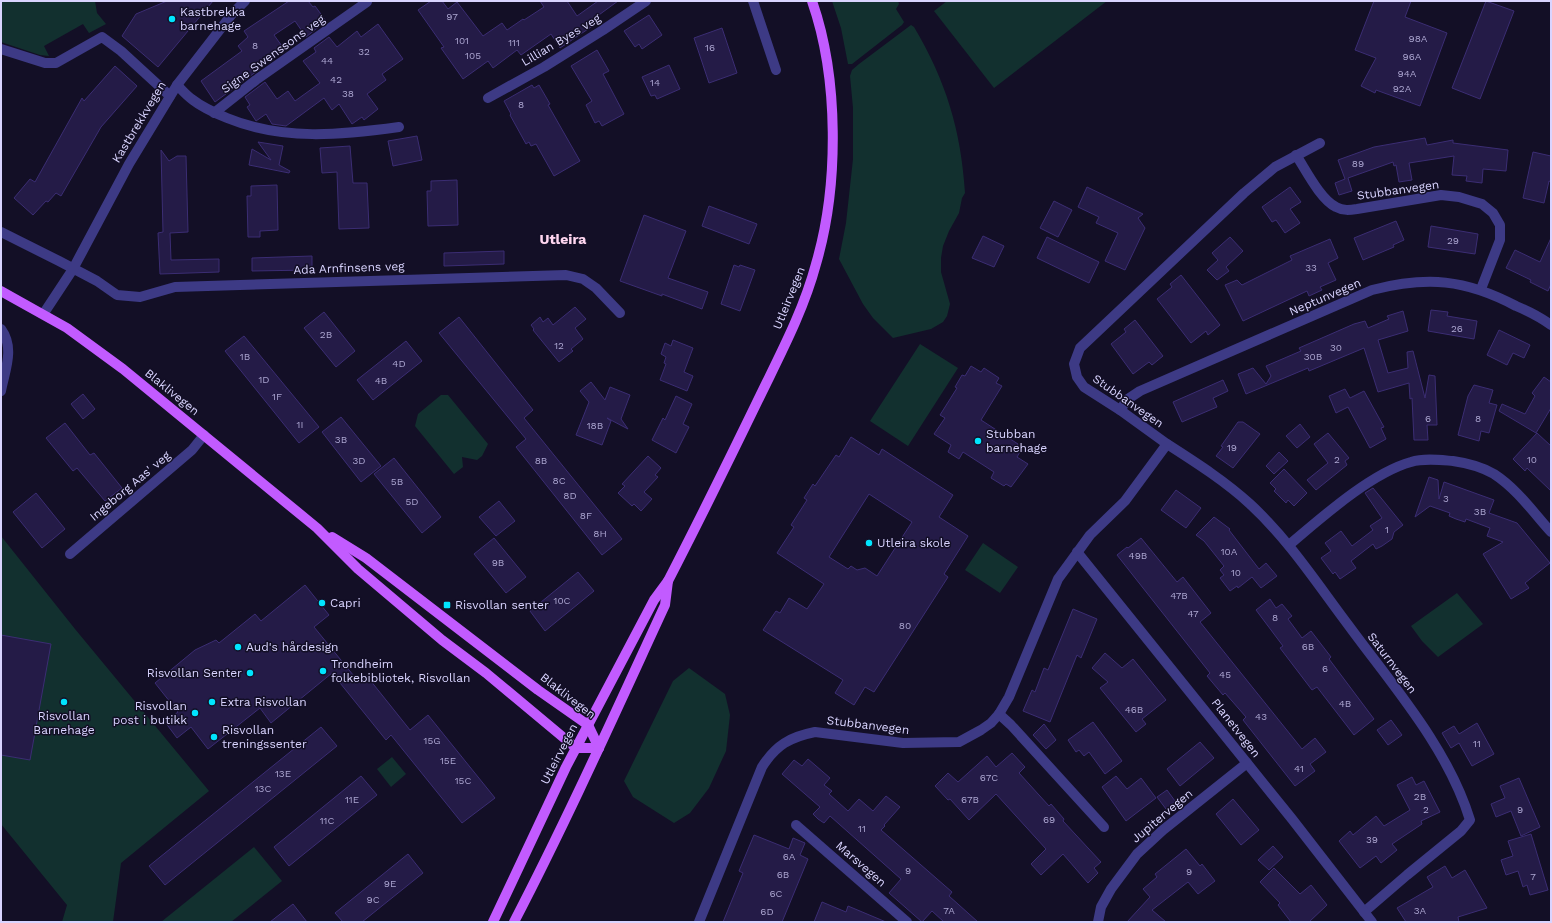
<svg xmlns="http://www.w3.org/2000/svg" width="1552" height="923" viewBox="0 0 1552 923" font-family="'Work Sans',sans-serif">
<rect width="100%" height="100%" fill="#130f26"/>
<g fill="#12302f">
<path d="M1,1H95L97,13L106,24L89,33L83,24L44,46L49,56L40,55L1,42Z"/>
<path d="M832,1H898L899,4L896,9L904,22L902,25L852,64H848L841,28Z"/>
<path d="M947,1H1107L994,88L934,11Z"/>
<path d="M911,25L914,27C946,81 961,130 965,193L962,198L959,213L949,231L943,246L941,258V272L950,304L947,316L943,322L931,329L893,338L873,318L863,304L839,259L846,223L853,159V108L850,76L852,70L859,64Z"/>
<path d="M920,344L958,368L908,446L870,421Z"/>
<path d="M441,395H448L488,444L482,456L477,460L462,457L463,467L454,474L415,426L418,414Z"/>
<path d="M1,536L75,629L209,791L121,863L113,922H62L67,905L1,824Z"/>
<path d="M983,543L1018,567L1000,593L965,570Z"/>
<path d="M1457,593L1483,624L1438,657L1422,641L1411,626Z"/>
<path d="M689,668L725,694L730,715L726,751L709,788L690,813L674,823L633,797L624,781L673,681Z"/>
<path d="M392,757L406,774L391,787L377,769Z"/>
<path d="M254,847L282,881L231,922H161Z"/>
</g>
<g fill="#241b47" stroke="#3b2d73" fill-rule="evenodd">
<path d="M167,1H213L158,67L122,36L136,14Z"/>
<path d="M289,1H308L313,7L315,6L326,21L306,37L295,21L274,35L284,49L258,67L260,69L257,71L215,102L201,81L242,51L238,46L248,37L244,31Z"/>
<path d="M431,1H442L448,9L457,2L483,36L502,23L507,30L523,19L524,20L544,7L540,1H567L577,16L598,1H618L592,20L594,25L560,48L551,34L521,55L517,50L493,68L488,61L463,79L441,48L444,47L418,10Z"/>
<path d="M1374,1H1411L1405,17L1447,33L1420,106L1376,90L1375,93L1361,86L1376,58L1355,50Z"/>
<path d="M1486,1L1514,11L1480,99L1452,88Z"/>
<path d="M649,15L662,35L642,49L639,44L635,47L624,31Z"/>
<path d="M378,24L403,59L382,74L386,80L367,94L378,109L364,120L362,117L352,124L339,104L332,110L324,98L286,126L272,124L266,114L256,121L247,107L250,105L245,97L265,82L277,99L288,91L295,101L320,83L303,61L316,52L314,48L329,37L337,47L357,31L361,37Z"/>
<path d="M722,28L737,73L709,83L694,38Z"/>
<path d="M597,50L609,71L603,74L624,114L602,126L599,121L595,123L586,105L592,101L571,66Z"/>
<path d="M669,65L680,89L657,99L655,95L651,96L642,77Z"/>
<path d="M115,66L137,86L101,127L61,196L56,193L48,202L46,201L33,215L14,198L30,179L35,182L82,98L84,101Z"/>
<path d="M532,85L534,88L539,85L550,104L548,105L580,161L554,176L536,144L531,146L529,142L526,144L510,115L511,114L504,101Z"/>
<path d="M417,136L422,160L393,166L388,141Z"/>
<path d="M1425,138L1427,145L1453,140V143L1508,150L1506,171L1483,169L1482,183L1466,181L1467,176L1452,175L1454,156L1409,163L1412,180L1399,182L1396,165L1394,166L1393,162L1348,178L1352,191L1339,195L1335,183L1345,179L1338,160L1374,147Z"/>
<path d="M258,142L283,146L279,165L290,171L289,173L249,165L252,149L271,160Z"/>
<path d="M350,146L353,183H367L369,228L339,229L337,172L322,173L320,148Z"/>
<path d="M161,150L169,161L177,156H186L188,232L170,233L171,260L219,259V272L160,274L158,233L163,232Z"/>
<path d="M1533,152L1551,156V182L1549,181L1544,203L1523,198Z"/>
<path d="M457,180L458,225L428,226L427,191H431V181Z"/>
<path d="M277,185L278,230L260,231V237H248L247,196H251V186Z"/>
<path d="M1087,187L1143,214L1138,218L1145,228L1125,270L1105,261L1118,233L1096,223L1099,217L1078,207Z"/>
<path d="M1290,187L1301,202L1290,209L1300,223L1285,233L1276,220L1272,222L1262,207Z"/>
<path d="M1054,201L1072,210L1058,237L1040,228Z"/>
<path d="M709,206L757,224L749,244L702,226Z"/>
<path d="M644,215L686,231L668,278L708,292L702,309L662,294V296L620,281Z"/>
<path d="M1396,221L1404,240L1393,245L1394,247L1363,260L1354,238Z"/>
<path d="M1431,226L1478,234L1475,254L1428,247Z"/>
<path d="M983,236L1004,246L994,267L972,258Z"/>
<path d="M1047,237L1099,262L1089,283L1037,258Z"/>
<path d="M1230,237L1243,251L1226,267L1229,271L1217,280L1207,270L1218,260L1212,253Z"/>
<path d="M1551,238V284L1548,291L1530,282L1531,280L1506,268L1515,250L1540,262Z"/>
<path d="M1330,239L1338,258L1328,263L1336,280L1320,287L1322,290L1309,296L1307,291L1243,321L1225,285L1237,280L1242,285L1292,260L1290,256Z"/>
<path d="M504,251V264L444,266V253Z"/>
<path d="M312,256V270L252,271V258Z"/>
<path d="M734,265L739,267L740,265L755,270L740,311L721,304Z"/>
<path d="M1181,275L1220,325L1208,335L1206,331L1191,343L1157,299L1172,287L1170,284Z"/>
<path d="M575,307L586,319L575,328L583,339L571,349L573,351L559,362L533,330L534,329L531,325L540,317L543,322L548,318L553,325Z"/>
<path d="M1431,310L1448,312L1447,316L1477,321L1474,339L1428,331Z"/>
<path d="M1403,311L1408,331L1378,340L1388,373L1408,368L1407,352L1413,351L1425,398L1429,375L1435,376L1437,425H1427L1428,440H1414L1412,398L1410,399L1409,383L1378,392L1364,348L1309,371L1308,368L1246,394L1238,374L1253,368L1266,384L1271,376L1266,366L1301,351L1299,348L1354,324L1365,321L1368,328L1389,319L1387,316Z"/>
<path d="M324,312L355,351L336,367L304,328Z"/>
<path d="M459,317L533,410L524,418L622,539L602,555L516,447L526,439L439,333Z"/>
<path d="M1135,320L1163,356L1152,365L1149,362L1133,374L1111,344L1126,332L1124,329Z"/>
<path d="M1499,330L1530,345L1524,358L1513,353L1507,365L1487,355Z"/>
<path d="M244,336L319,427L299,443L225,351Z"/>
<path d="M673,340L693,348L684,372L693,376L687,391L660,380L666,364L664,363L666,357L661,354L665,343L671,346Z"/>
<path d="M406,341L422,361L373,400L357,380Z"/>
<path d="M971,366L981,372L984,368L999,378L996,383L1002,386L981,420L1018,444L1015,449L1020,452L1017,457L1028,464L1011,487L1006,484L1004,486L991,478L994,472L963,452L959,459L948,452L951,445L934,434L945,418L940,415L957,388L955,387L962,375L965,376Z"/>
<path d="M1544,377L1551,382V408L1536,433L1499,411L1502,404L1525,414L1535,396L1532,393Z"/>
<path d="M1223,380L1228,391L1213,398L1217,407L1182,422L1173,402Z"/>
<path d="M591,382L605,400L610,387L630,395L621,419L628,429L607,418L611,421L602,445L576,435L589,402L580,391Z"/>
<path d="M1474,385L1493,390L1489,403L1497,405L1489,433L1481,431L1479,441L1458,435L1468,396Z"/>
<path d="M1345,389L1350,398L1364,391L1384,427L1381,428L1386,439L1370,448L1348,407L1336,413L1329,396Z"/>
<path d="M83,394L95,409L83,419L71,404Z"/>
<path d="M676,396L692,404L683,424L689,427L676,453L652,440L663,418L665,420Z"/>
<path d="M341,417L381,466L361,482L322,432Z"/>
<path d="M1238,422H1243L1260,434L1233,468L1216,456L1223,447L1221,446Z"/>
<path d="M65,423L90,455L94,453L122,488L105,501L77,468L73,471L46,438Z"/>
<path d="M1300,424L1310,437L1297,448L1286,436Z"/>
<path d="M1328,433L1349,458L1345,461L1347,465L1316,490L1307,480L1328,463L1314,444Z"/>
<path d="M1537,433L1551,446V491L1527,468L1525,471L1513,459Z"/>
<path d="M851,437L879,455L882,449L953,495L939,517L968,536L944,574L948,577L874,692L865,687L854,705L835,693L843,680L763,630L776,611L780,613L789,598L807,609L824,584L777,553L794,527L791,525L807,500L804,498L813,484L815,486L836,455L839,457ZM869,494L912,522L877,576L865,568L857,570L851,566L848,569L829,557Z"/>
<path d="M1279,452L1288,461L1274,474L1266,466Z"/>
<path d="M648,456L661,468L655,475L658,477L644,492L652,499L641,511L634,504L632,506L618,493L625,486L622,484Z"/>
<path d="M394,458L441,517L422,533L374,474Z"/>
<path d="M1284,469L1307,493L1294,506L1288,500L1286,503L1274,491L1276,489L1270,483Z"/>
<path d="M1429,477L1438,480L1439,499L1444,482L1494,500L1489,513L1517,523L1550,563L1525,583L1529,588L1511,599L1483,554L1503,542L1487,536L1490,528L1466,519L1465,522L1456,519L1449,516L1450,513L1430,506L1415,517Z"/>
<path d="M1373,488L1403,525L1394,532L1392,539L1382,546L1376,549L1373,544L1351,561L1356,568L1340,579L1335,572L1333,574L1321,558L1331,551L1325,543L1341,531L1352,546L1373,530L1370,526L1382,518L1365,493Z"/>
<path d="M1176,490L1201,508L1186,528L1161,510Z"/>
<path d="M36,493L65,529L42,548L13,512Z"/>
<path d="M499,501L515,521L496,536L479,517Z"/>
<path d="M1214,517L1230,529L1229,530L1259,569L1266,563L1277,576L1261,588L1252,577L1238,588L1237,586L1230,591L1220,578L1224,575L1220,570L1224,566L1204,541L1196,535Z"/>
<path d="M494,538L526,577L506,593L474,554Z"/>
<path d="M1141,538L1177,582L1183,577L1211,613L1200,622L1302,749L1315,738L1326,752L1310,764L1315,771L1295,786L1243,720L1246,717L1225,693L1223,695L1207,676L1210,673L1117,555L1127,547L1128,548Z"/>
<path d="M578,572L594,591L545,631L530,611Z"/>
<path d="M305,585L329,615L314,627L358,681L366,675L410,730L428,715L495,798L462,823L391,735L386,740L332,673L271,723L260,708L208,749L191,727L177,738L165,722L178,712L155,683L195,650L216,640L219,643L255,614L261,621Z"/>
<path d="M1270,599L1276,608L1282,604L1292,616L1288,619L1302,638L1311,631L1331,657L1329,659L1374,719L1354,735L1317,687L1312,690L1280,648L1283,646L1256,610Z"/>
<path d="M1073,609L1097,619L1081,658L1077,655L1050,722L1023,711L1032,690L1035,692L1044,668L1048,670Z"/>
<path d="M1,635L51,644L30,760L1,755Z"/>
<path d="M1105,653L1122,668L1133,659L1166,700L1142,719L1146,724L1136,732L1100,688L1108,682L1092,668Z"/>
<path d="M1391,720L1402,735L1388,745L1377,730Z"/>
<path d="M1093,722L1122,761L1105,774L1089,752L1084,756L1079,750L1076,752L1068,740Z"/>
<path d="M1477,723L1494,754L1472,766L1459,743L1451,748L1442,733L1454,726L1459,734Z"/>
<path d="M1044,724L1056,740L1046,749L1033,735Z"/>
<path d="M321,727L337,746L165,885L149,866Z"/>
<path d="M1200,742L1214,758L1180,786L1167,769Z"/>
<path d="M1012,753L1025,767L1019,773L1049,806L1051,804L1064,819L1063,821L1101,862L1094,868L1098,873L1088,883L1063,854L1041,875L1031,864L1046,849L996,794L969,820L950,799L948,800L935,786L948,773L958,782L987,756L996,767Z"/>
<path d="M808,759L830,778L824,785L832,791L829,794L848,811L859,799L873,811L886,796L900,807L884,825L885,826L881,830L952,892L949,896L978,922H944L932,911L922,922L889,893L901,879L830,816L824,823L818,819L813,814L820,807L782,774L794,760L802,766Z"/>
<path d="M361,776L377,795L289,866L274,847Z"/>
<path d="M1116,776L1127,789L1141,778L1156,798L1126,821L1102,787Z"/>
<path d="M1412,777L1416,785L1424,781L1440,812L1421,821L1422,824L1392,844L1397,850L1381,863L1376,856L1360,868L1339,841L1350,831L1353,835L1376,816L1384,826L1410,810L1397,785Z"/>
<path d="M1519,778L1540,827L1521,836L1511,811L1496,817L1491,804L1505,798L1500,786Z"/>
<path d="M1167,790L1175,801L1166,809L1157,797Z"/>
<path d="M1233,799L1259,830L1241,845L1216,814Z"/>
<path d="M1531,834L1548,890L1530,895L1527,885L1523,887L1518,871L1506,875L1501,860L1513,856L1508,841Z"/>
<path d="M754,835L789,849L793,838L805,843L800,855L808,859L782,922H723L743,873L739,871Z"/>
<path d="M1273,846L1283,857L1269,870L1258,860Z"/>
<path d="M1186,849L1200,866L1202,864L1215,881L1198,894L1188,882L1152,910L1166,922H1127L1150,897L1143,889L1157,877L1155,874Z"/>
<path d="M408,854L423,873L362,922H343L335,913Z"/>
<path d="M1445,866L1452,878L1465,870L1487,908L1458,917L1459,922H1406L1397,908L1433,887L1427,877Z"/>
<path d="M1274,868L1300,894L1311,885L1327,905L1309,922H1291L1278,905L1280,903L1260,882Z"/>
<path d="M822,902L846,912L848,906L886,922H814Z"/>
<path d="M293,904L307,922H270Z"/>
</g>
<g fill="none" stroke-linecap="round" stroke-linejoin="round">
<g stroke="#3d3a85" stroke-width="10">
<path d="M753,1L776,70"/>
<path d="M1,49L45,63H56L102,37L121,51L170,96"/>
<path d="M177,85C182,90 187,96 193,100C203,108 215,113 227,118C283,141 341,135 399,127"/>
<path d="M488,98L544,67L603,30L646,1"/>
<path d="M214,113L256,80L367,2"/>
<path d="M1296,155C1306,170 1320,199 1336,207C1343,211 1350,210 1357,209L1441,195L1459,197L1482,204L1493,213L1500,225V240L1481,289"/>
<path d="M1,232L59,261L97,281L117,295L140,297L175,287L566,275L583,279L596,288L620,313"/>
<path d="M44,313L73,269L129,164L177,85L232,14L245,1"/>
<path d="M1,329C15,348 5,370 1,391"/>
<path d="M1120,410L1128,399L1140,391L1372,290C1427,276 1465,279 1516,306C1528,311 1540,317 1551,325"/>
<path d="M1167,444C1195,462 1225,481 1250,504C1289,540 1318,585 1349,626C1393,686 1448,748 1470,820L1461,831L1407,875L1364,912"/>
<path d="M1289,545C1321,518 1371,473 1411,462C1424,458 1440,460 1453,461C1467,463 1482,467 1494,474C1517,489 1533,512 1551,532"/>
<path d="M1077,552L1292,819L1372,922"/>
<path d="M70,554L192,450L204,435"/>
<path d="M999,714L1011,725L1104,827"/>
<path d="M796,825L907,922"/>
<path d="M699,922L762,767C776,745 790,737 815,732L903,743L959,742L981,730L991,723L999,714L1009,697L1058,579L1090,535L1125,501L1167,444L1120,410L1084,387L1077,377L1074,364L1080,348L1244,193L1275,167L1320,143"/>
<path d="M1098,922L1101,907L1111,889L1137,854L1163,830L1247,763"/>
</g>
<g stroke="#c25bff" stroke-width="10">
<path d="M1,291L67,328L123,369L317,528L358,569L442,640L486,673L576,748H599"/>
<path d="M332,537L366,558L538,690L588,725L599,748"/>
<path d="M493,922L566,767L654,600L668,581C700,519 731,456 762,392C782,351 804,309 816,264C839,186 839,78 812,1"/>
<path d="M514,922C568,818 616,711 665,605L668,581"/>
</g>
</g>
<g fill="#00e5ff" stroke="#130f26" stroke-width="1.5">
<circle cx="172" cy="19" r="4"/>
<circle cx="978" cy="441" r="4"/>
<circle cx="869" cy="543" r="4"/>
<circle cx="322" cy="603" r="4"/>
<rect x="443" y="601" width="8" height="8" rx="2"/>
<circle cx="238" cy="647" r="4"/>
<circle cx="323" cy="671" r="4"/>
<circle cx="250" cy="673" r="4"/>
<circle cx="64" cy="702" r="4"/>
<circle cx="212" cy="702" r="4"/>
<circle cx="195" cy="713" r="4"/>
<circle cx="214" cy="737" r="4"/>
</g>
<g text-anchor="middle" dominant-baseline="central" stroke-width="3" stroke-linejoin="round" paint-order="stroke">
<g font-size="10" fill="#aca6d1">
<text x="452" y="16">97</text>
<text x="1418" y="38">98A</text>
<text x="462" y="40">101</text>
<text x="514" y="42">111</text>
<text x="255" y="45">8</text>
<text x="710" y="47">16</text>
<text x="364" y="51">32</text>
<text x="473" y="55">105</text>
<text x="1412" y="56">96A</text>
<text x="327" y="60">44</text>
<text x="1407" y="73">94A</text>
<text x="336" y="79">42</text>
<text x="655" y="82">14</text>
<text x="1402" y="88">92A</text>
<text x="348" y="93">38</text>
<text x="521" y="104">8</text>
<text x="1358" y="163">89</text>
<text x="1453" y="240">29</text>
<text x="1311" y="267">33</text>
<text x="1457" y="328">26</text>
<text x="326" y="334">2B</text>
<text x="559" y="345">12</text>
<text x="1336" y="347">30</text>
<text x="245" y="356">1B</text>
<text x="1313" y="356">30B</text>
<text x="399" y="363">4D</text>
<text x="264" y="379">1D</text>
<text x="381" y="380">4B</text>
<text x="277" y="396">1F</text>
<text x="1428" y="418">6</text>
<text x="1478" y="418">8</text>
<text x="300" y="424">1I</text>
<text x="595" y="425">18B</text>
<text x="341" y="439">3B</text>
<text x="1232" y="447">19</text>
<text x="1337" y="459">2</text>
<text x="1532" y="459">10</text>
<text x="359" y="460">3D</text>
<text x="541" y="460">8B</text>
<text x="559" y="480">8C</text>
<text x="397" y="481">5B</text>
<text x="570" y="495">8D</text>
<text x="1446" y="498">3</text>
<text x="412" y="501">5D</text>
<text x="1480" y="511">3B</text>
<text x="586" y="515">8F</text>
<text x="1387" y="529">1</text>
<text x="600" y="533">8H</text>
<text x="1229" y="551">10A</text>
<text x="1138" y="555">49B</text>
<text x="498" y="562">9B</text>
<text x="1236" y="572">10</text>
<text x="1179" y="595">47B</text>
<text x="562" y="600">10C</text>
<text x="1193" y="613">47</text>
<text x="1275" y="617">8</text>
<text x="905" y="625">80</text>
<text x="1308" y="646">6B</text>
<text x="1325" y="668">6</text>
<text x="1225" y="674">45</text>
<text x="1345" y="703">4B</text>
<text x="1134" y="709">46B</text>
<text x="1261" y="716">43</text>
<text x="432" y="740">15G</text>
<text x="1477" y="743">11</text>
<text x="448" y="760">15E</text>
<text x="1299" y="768">41</text>
<text x="283" y="773">13E</text>
<text x="989" y="777">67C</text>
<text x="463" y="780">15C</text>
<text x="263" y="788">13C</text>
<text x="1420" y="796">2B</text>
<text x="352" y="799">11E</text>
<text x="970" y="799">67B</text>
<text x="1426" y="809">2</text>
<text x="1520" y="809">9</text>
<text x="1049" y="819">69</text>
<text x="327" y="820">11C</text>
<text x="862" y="828">11</text>
<text x="1372" y="839">39</text>
<text x="789" y="856">6A</text>
<text x="908" y="870">9</text>
<text x="1189" y="871">9</text>
<text x="783" y="874">6B</text>
<text x="1533" y="876">7</text>
<text x="390" y="883">9E</text>
<text x="776" y="893">6C</text>
<text x="373" y="899">9C</text>
<text x="949" y="910">7A</text>
<text x="1420" y="910">3A</text>
<text x="767" y="911">6D</text>
</g>
<g font-size="12" fill="#d9d4ff" stroke="#130f26" text-anchor="start">
<text x="180" y="12">Kastbrekka<tspan x="180" dy="14">barnehage</tspan></text>
<text x="986" y="434">Stubban<tspan x="986" dy="14">barnehage</tspan></text>
<text x="877" y="543">Utleira skole</text>
<text x="330" y="603">Capri</text>
<text x="455" y="605">Risvollan senter</text>
<text x="246" y="647">Aud's hårdesign</text>
<text x="331" y="664">Trondheim<tspan x="331" dy="14">folkebibliotek, Risvollan</tspan></text>
<text x="242" y="673" text-anchor="end">Risvollan Senter</text>
<text x="220" y="702">Extra Risvollan</text>
<text x="187" y="706" text-anchor="end">Risvollan<tspan x="187" dy="14">post i butikk</tspan></text>
<text x="64" y="716" text-anchor="middle">Risvollan<tspan x="64" dy="14">Barnehage</tspan></text>
<text x="222" y="730">Risvollan<tspan x="222" dy="14">treningssenter</tspan></text>
</g>
<g font-size="12" fill="#d9d4ff" stroke="#130f26">
<text transform="translate(561 40) rotate(-31)">Lillian Byes veg</text>
<text transform="translate(273 54) rotate(-36)">Signe Swenssons veg</text>
<text transform="translate(139 122) rotate(-59)">Kastbrekkvegen</text>
<text transform="translate(1398 190) rotate(-8)">Stubbanvegen</text>
<text transform="translate(349 268) rotate(-2)">Ada Arnfinsens veg</text>
<text transform="translate(1325 297) rotate(-23)">Neptunvegen</text>
<text transform="translate(789 298) rotate(-68)">Utleirvegen</text>
<text transform="translate(172 392) rotate(39)">Blaklivegen</text>
<text transform="translate(1128 401) rotate(35)">Stubbanvegen</text>
<text transform="translate(130 486) rotate(-40)">Ingeborg Aas' veg</text>
<text transform="translate(1392 663) rotate(53)">Saturnvegen</text>
<text transform="translate(568 696) rotate(38)">Blaklivegen</text>
<text transform="translate(868 725) rotate(7)">Stubbanvegen</text>
<text transform="translate(1236 728) rotate(52)">Planetvegen</text>
<text transform="translate(559 754) rotate(-63)">Utleirvegen</text>
<text transform="translate(1162 816) rotate(-40)">Jupitervegen</text>
<text transform="translate(861 864) rotate(41)">Marsvegen</text>
</g>
<g font-size="14" font-weight="bold" fill="#ffd6f0" stroke="#130f26">
<text x="563" y="239">Utleira</text>
</g>
</g>
<rect width="1552" height="923" fill="none" stroke="#d9d4ff" stroke-width="4"/>
</svg>
